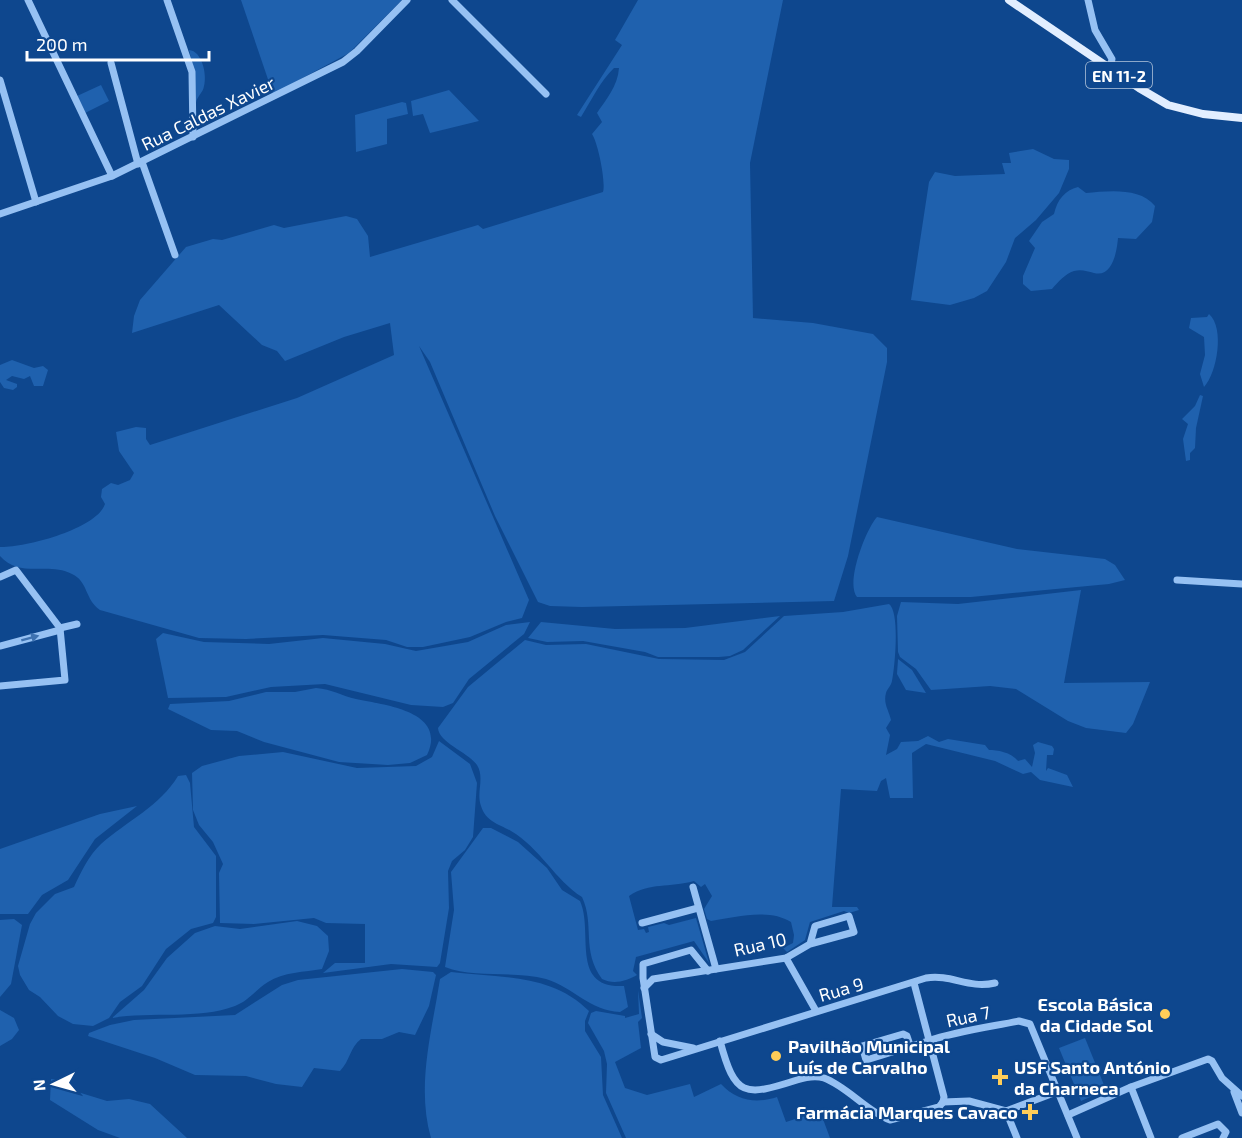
<svg xmlns="http://www.w3.org/2000/svg" width="1242" height="1138" viewBox="0 0 1242 1138" font-family="'Exo 2',sans-serif">
<rect width="100%" height="100%" fill="#0e478e"/>
<g fill="#1f61ae">
<path d="M241,0H402L349,53L273,94Z"/>
<path d="M638,0H783L750,163L753,318L813,323L873,334L887,348V362L848,556L834,601L582,607L550,606L538,602L495,516L430,362L419,346L529,600L522,618L506,622L470,637L423,647H407L386,640L323,635L246,639L199,638L100,610C85,600 88,581 72,574C48,561 20,579 0,556V547C24,548 97,529 105,504L101,497L102,489L111,483L118,485L130,480L134,473L119,451L116,432L136,427L146,428V439L150,445L297,398L394,355L390,323L344,337L285,361L277,351L262,345L219,305L132,333L134,316L140,300L186,247L213,239L222,240L274,225L284,228L346,216L357,219L368,236L370,257L478,225L483,229L603,192C606,182 598,143 592,134L602,122L597,113C605,101 618,86 619,68H614C601,80 591,101 581,117L577,115L622,45L615,40Z"/>
<path d="M189,50C202,51 207,74 204,86C203,93 197,96 196,103L194,70Z"/>
<path d="M101,85L109,101L85,113L77,96Z"/>
<path d="M449,90L479,121L430,133L423,114L413,116L411,101Z"/>
<path d="M402,102L406,103L408,114L387,119V144L356,152L355,115Z"/>
<path d="M1033,149L1054,159L1069,160V169L1059,193L1036,220L1015,238L1006,262L987,291L974,298L950,305L911,300L929,182L935,172L955,176L1005,174L1002,163H1011L1009,153Z"/>
<path d="M1078,187L1086,193C1108,191 1140,187 1155,206L1152,222L1136,239L1118,238C1117,250 1113,278 1094,273C1087,271 1081,269 1074,271C1065,274 1058,282 1052,289L1031,291L1023,284V276L1035,248L1029,241L1042,222L1054,214C1057,200 1065,190 1078,187Z"/>
<path d="M1209,314C1225,328 1217,373 1204,387L1200,374L1205,355L1204,337L1189,328L1191,318L1207,317Z"/>
<path d="M12,360L34,368L43,366L48,370L43,386H34L30,376L24,379L12,376L6,380L17,384V387L13,390L4,388L0,382V365Z"/>
<path d="M1200,395L1203,396L1196,428L1195,448L1190,453V460L1186,461L1183,439L1188,424L1182,419L1195,406Z"/>
<path d="M877,517L1017,549L1105,559L1115,565L1125,580L1109,584L971,597H857C845,583 866,529 877,517Z"/>
<path d="M1081,590L1064,683L1150,682L1133,724L1126,733L1086,728L1068,721L1016,689L990,686L931,690L916,669L900,657L898,652L897,616L901,602L958,604Z"/>
<path d="M889,604C900,612 895,666 892,681C891,686 887,689 886,693C883,704 889,710 891,720L886,728L890,735L886,755L897,749L901,742L918,741L928,736L939,742L948,739L985,745L989,750C997,750 1011,752 1018,761L1025,759L1032,767L1035,753L1033,745L1038,742L1052,746L1054,749L1053,755H1047L1046,771L1048,768L1067,775L1073,787L1040,780L1031,772L1023,774L995,761L926,744L912,753L913,798H890L886,778L881,781L877,791L841,789L832,907H857L859,910L849,913L844,911L810,922L805,940L787,952L783,948L793,943L794,935L791,922C769,908 735,917 711,921L707,919L704,909L712,896L705,884L701,887L694,881C669,888 650,882 629,896L638,930L644,929L646,933L649,932L648,927L664,923L669,925L696,918L709,963L694,941L636,957L633,971L637,975C626,981 614,985 602,979C581,950 595,925 582,897C555,880 540,848 511,831C499,824 486,822 481,806C476,792 485,778 477,765C468,752 439,743 438,728L468,687L525,640L546,645L586,644L659,659L724,660L745,652L784,616L843,612Z"/>
<path d="M780,616L743,650L730,656L719,657H658L645,652L583,641L547,642L528,638L541,622L615,629L685,628Z"/>
<path d="M530,622L524,634L469,679L453,703L443,707L411,705L325,684L271,687L226,697L168,698L156,639L163,633L204,642L269,644L323,638L385,644L416,651L468,642L506,625Z"/>
<path d="M898,659L912,670L926,693L906,690L897,674Z"/>
<path d="M316,688C332,689 342,696 356,699C384,705 448,711 427,755L410,763L388,765L339,762L264,742L237,731L211,730L168,709L170,704L229,701L266,692H295Z"/>
<path d="M439,741L470,764L477,783L473,837L465,850L452,861L448,871L449,908L440,963L437,967L391,964L323,973L335,963H365V924L326,923L314,918L254,924L220,923L219,873L223,864L213,842L199,825L193,810L192,773L202,766L239,756L283,752L357,768L416,766L432,757Z"/>
<path d="M186,775L190,783L194,827L216,856V917L213,923L191,929L166,949L142,986L120,1002L109,1018L93,1026L73,1024L58,1016L40,997L29,990L20,975L18,966L30,924L36,913L55,894L74,887C81,872 89,855 101,844C127,821 160,806 178,776Z"/>
<path d="M137,806L95,839L68,880L42,895L28,914H0V849L100,814Z"/>
<path d="M483,828H491L518,842L547,868L562,890L580,901C594,932 569,989 624,986L628,1007L620,1012C590,1011 573,987 546,979C514,970 474,979 445,967L454,910L451,872Z"/>
<path d="M14,919L22,925L11,984L0,997V920Z"/>
<path d="M297,921L317,926L328,936L329,951L322,969C305,972 283,972 268,982C256,989 249,1001 235,1006C199,1020 151,1011 112,1018L144,990L167,958L195,933L215,926L240,929Z"/>
<path d="M402,969L433,972L436,975L429,1006L415,1035L399,1032L382,1039H361C350,1047 350,1061 340,1071L314,1068L302,1087L276,1084L246,1076L195,1075L155,1058L88,1036L89,1033L110,1025L134,1020L235,1015L282,985L298,980Z"/>
<path d="M451,972C500,978 551,973 589,1011L585,1021V1031L601,1057L603,1095L622,1138H431C416,1086 432,1031 440,979Z"/>
<path d="M638,990L642,1018L638,1022L641,1048L615,1062L625,1088L647,1095L690,1084L694,1097L721,1084C737,1101 756,1104 777,1097L786,1122L820,1111L830,1138H626L606,1093L607,1064L604,1051L588,1023L591,1013L596,1011L625,1016V1018L639,1014Z"/>
<path d="M0,1010L14,1018L19,1030L12,1039L0,1046Z"/>
<path d="M1085,1038L1106,1090L1081,1101L1059,1048Z"/>
<path d="M51,1079L63,1080L68,1089L107,1101L129,1099L150,1104L187,1138H120L98,1130L50,1100Z"/>
</g>
<g fill="none" stroke-linecap="round" stroke-linejoin="round">
<g stroke="#96c1f3" stroke-width="7">
<path d="M28,0L112,176"/>
<path d="M167,0L192,72L193,137"/>
<path d="M452,0L546,94"/>
<path d="M1088,0L1095,30L1112,59L1110,68"/>
<path d="M111,63L138,164"/>
<path d="M0,80L36,202"/>
<path d="M142,162L175,255"/>
<path d="M0,214L112,176L343,62L357,51L407,0"/>
<path d="M0,577L16,570L60,628L65,680L0,686"/>
<path d="M1177,580L1242,584"/>
<path d="M60,628L77,624"/>
<path d="M0,646L60,630"/>
<path d="M693,887L716,969"/>
<path d="M642,923L698,908"/>
<path d="M786,958L816,1011"/>
<path d="M708,971L691,950L643,964V978L655,1057L661,1060L926,978C952,974 968,989 995,983"/>
<path d="M914,983L944,1097L943,1102"/>
<path d="M644,988L653,979L786,958L810,944L815,926L849,916L854,932L810,944"/>
<path d="M651,1034L663,1042L693,1048"/>
<path d="M720,1041C735,1097 744,1097 797,1080C806,1077 815,1075 824,1078C848,1087 866,1111 890,1120L939,1107L943,1102"/>
<path d="M911,1048L907,1036L903,1034L862,1046L866,1060C887,1054 907,1047 928,1041C957,1031 989,1027 1019,1021L1030,1024L1077,1138"/>
<path d="M1131,1087L1151,1138"/>
<path d="M1234,1092L1242,1113"/>
<path d="M943,1102L969,1101L1006,1111L1059,1091"/>
<path d="M1006,1111L1017,1138"/>
<path d="M1068,1115L1131,1087L1208,1059L1212,1061L1222,1078L1242,1096"/>
<path d="M1182,1138L1218,1124L1226,1132L1223,1138"/>
</g>
<path stroke="#e2eeff" stroke-width="8" d="M1009,0L1139,88L1168,105L1203,114L1242,118"/>
</g>
<defs><path id="oneway-solid" d="M-6-.8H1V-3.2L6.5 0L1 3.2V.8H-6Z" transform="scale(1.5)"/></defs>
<use fill="#3e72b1" href="#oneway-solid" transform="translate(30 638) rotate(-15)"/>
<g fill="#ffcd58" stroke="#0e478e" stroke-width="2">
<circle cx="1165" cy="1014" r="6"/>
<circle cx="776" cy="1056" r="6"/>
<path d="M997 1068h6v6h6v6h-6v6h-6v-6h-6v-6h6z"/>
<path d="M1027 1103h6v6h6v6h-6v6h-6v-6h-6v-6h6z"/>
</g>
<g text-anchor="middle" dominant-baseline="central" stroke-width="4.5" stroke-linejoin="round" paint-order="stroke">
<rect fill="#0e478e" stroke="#b7c8dd" stroke-width="1.5" x="1086" y="62" width="66" height="26" rx="4.5"/>
<g font-size="16" font-weight="bold" fill="#fff">
<text x="1119" y="75">EN 11-2</text>
</g>
<g font-size="18" fill="#fff" stroke="#0e478e">
<text transform="translate(208 113) rotate(-26)">Rua Caldas Xavier</text>
<text transform="translate(760 944) rotate(-13)">Rua 10</text>
<text transform="translate(841 989) rotate(-16)">Rua 9</text>
<text transform="translate(968 1016) rotate(-12)">Rua 7</text>
</g>
<g font-size="18" font-weight="bold" fill="#fff" stroke="#0e478e" text-anchor="end">
<text x="1153" y="1004">Escola Básica<tspan x="1153" dy="21">da Cidade Sol</tspan></text>
<text x="788" y="1046" text-anchor="start">Pavilhão Municipal<tspan x="788" dy="21">Luís de Carvalho</tspan></text>
<text x="1014" y="1067" text-anchor="start">USF Santo António<tspan x="1014" dy="21">da Charneca</tspan></text>
<text x="1018" y="1112">Farmácia Marques Cavaco</text>
</g>
</g>
<g transform="translate(54 1084) rotate(265)" stroke="#0e478e" stroke-width="4.5" paint-order="stroke">
<path d="M0-4.5L10 22L0 15L-10 22Z" fill="#ffffff"/>
<text y="-9" font-size="16" font-weight="bold" text-anchor="middle" fill="#ffffff">N</text>
</g>
<path d="M27 51v9h182v-9" fill="none" stroke="#ffffff" stroke-width="3"/>
<text x="36" y="51" font-size="18" fill="#ffffff" stroke="#0e478e" stroke-width="4.5" paint-order="stroke">200 m</text>
</svg>
